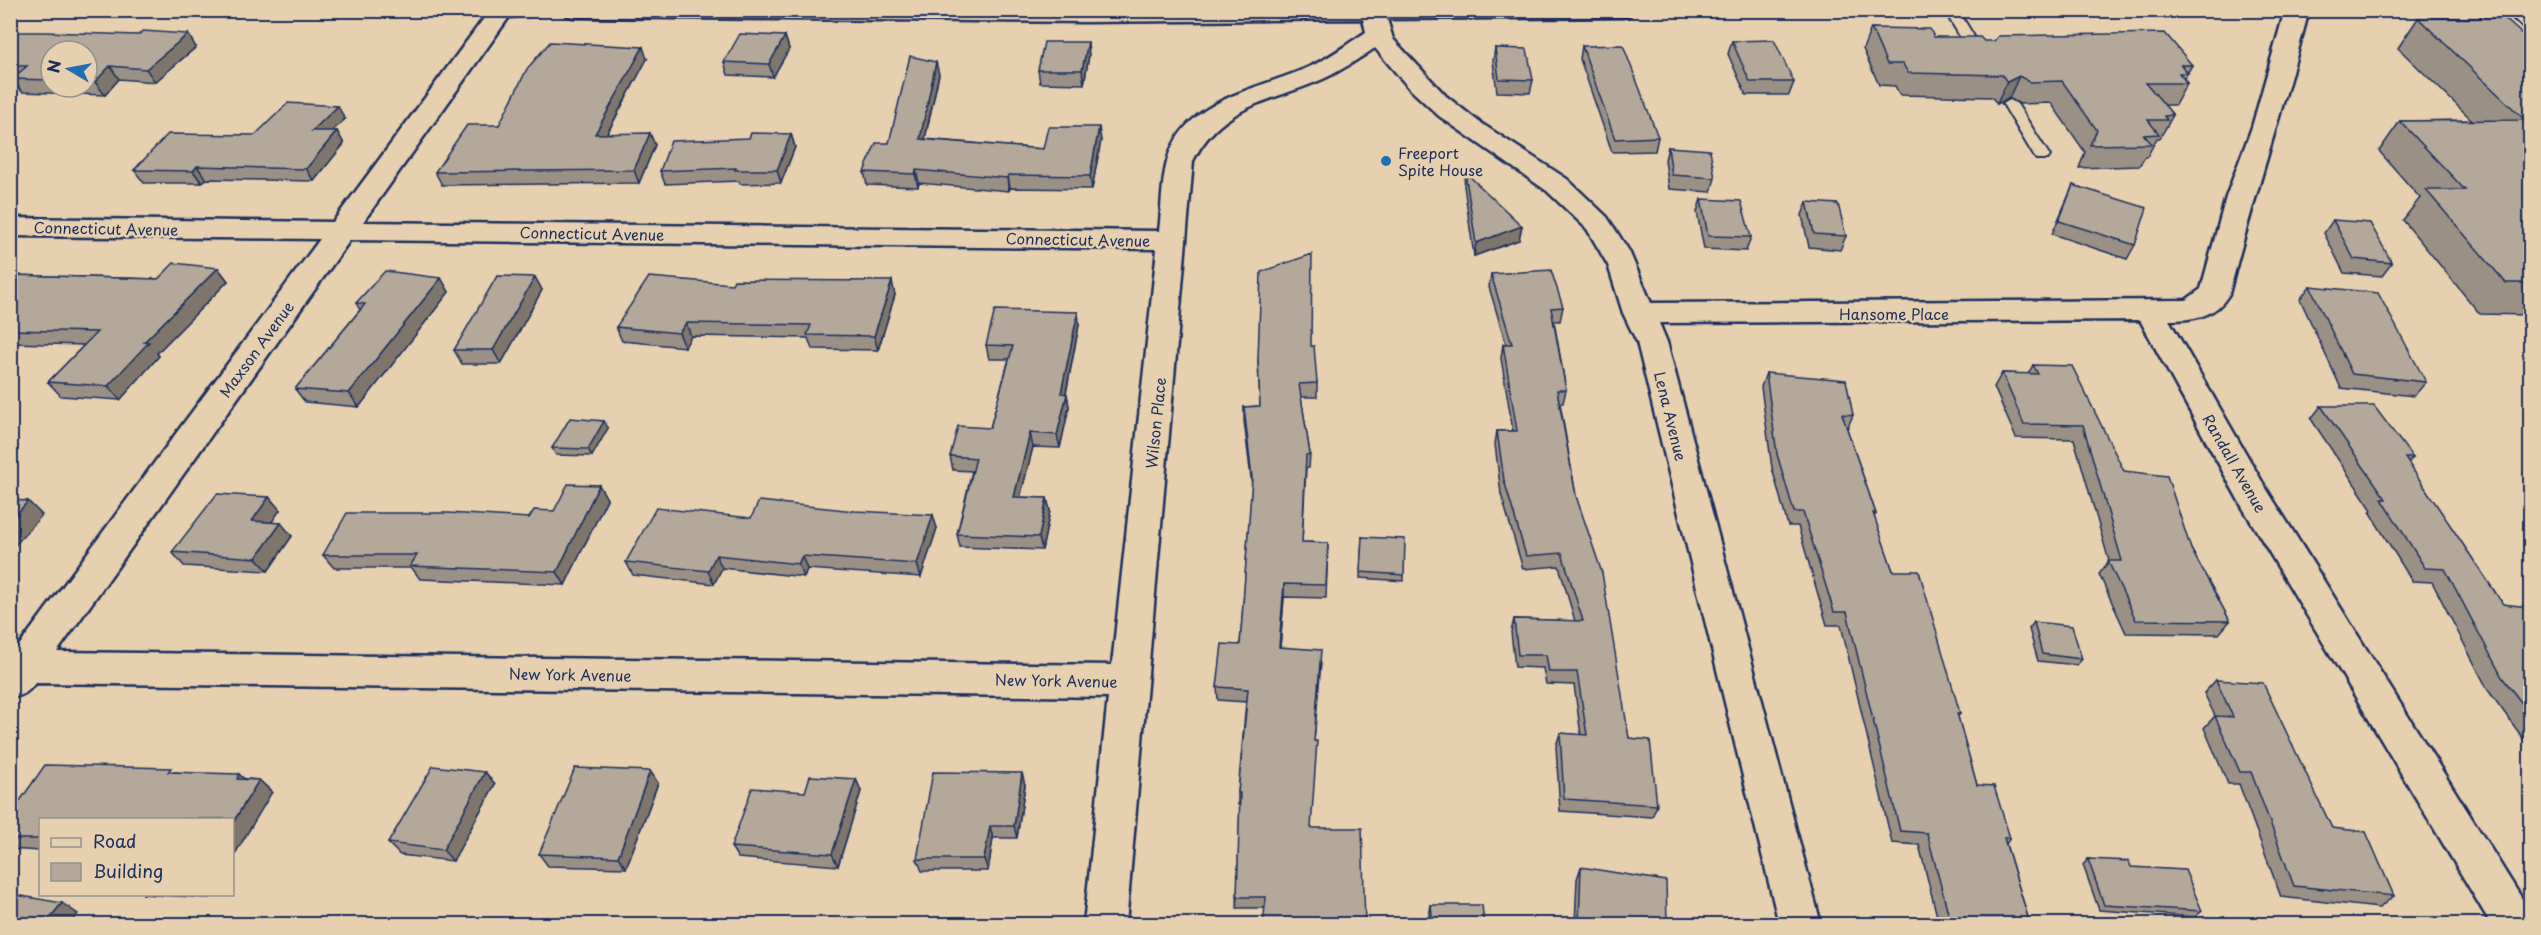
<svg xmlns="http://www.w3.org/2000/svg" width="2541" height="935" viewBox="0 0 2541 935" font-family="'Playpen Sans',sans-serif">
<rect width="100%" height="100%" fill="#e7d0af"/>
<filter id="ink" filterUnits="userSpaceOnUse"><feTurbulence type="fractalNoise" baseFrequency=".0167" numOctaves="2"/><feDisplacementMap in="SourceGraphic" scale="12" xChannelSelector="R" yChannelSelector="G"/><feConvolveMatrix kernelMatrix="1 2 1 2 8 2 1 2 1" color-interpolation-filters="sRGB"/></filter>
<g filter="url(#ink)">
<g fill="none" stroke-linecap="round" stroke-linejoin="round">
<g stroke="#1b2f5e" stroke-width="4">
<g id="service">
<path d="M1944,10H1958L1987,58L1985,61H1975Z"/>
<path d="M2010,100L2017,104L2050,156L2048,159H2036L2034,156L2003,104Z"/>
</g>
</g>
<g stroke="#1b2f5e" stroke-width="5">
<g id="minor">
<path d="M490,10H542L539,15L509,17L363,222L1159,231C1162,209 1161,184 1167,162C1183,99 1257,90 1307,68C1328,59 1346,45 1366,32L1363,19L1086,22L574,17L566,15L563,10H1633L1630,15L1622,17L1387,19L1393,39L1446,96L1479,122L1567,179L1607,217L1629,251L1651,303L2186,300L2201,289L2226,197L2252,127L2285,10H2309C2284,106 2253,199 2229,294C2215,317 2194,320 2169,320L2264,485L2529,910L2530,924H2491L2240,503L2140,320L1659,323L1667,342L1821,924H1779L1637,342L1623,313L1608,265L1587,229L1547,191L1439,116L1409,88L1375,48C1358,59 1341,71 1323,79C1271,102 1221,104 1193,161L1126,924H1084L1108,697L35,683C29,691 21,699 10,695V651H15L320,239L10,236V218L333,222ZM350,240L1157,249L1112,665L57,652Z"/>
<path d="M2476,10H2501L2530,37V56L2521,54Z"/>
</g>
</g>
<use href="#service" fill="#e7d0af" fill-rule="evenodd"/>
<use href="#minor" fill="#e7d0af" fill-rule="evenodd"/>
</g>
<g fill="#9b9085" stroke="#1b2f5e" stroke-width="1.5" fill-rule="evenodd">
<path d="M2418,18L2530,41V315L2480,314L2403,220L2420,198L2379,151L2400,121L2472,120L2398,48Z"/>
<path d="M1871,28L1934,37L2192,65L2184,79L2187,83L2175,105H2164L2173,115L2160,138H2157L2147,157H2145L2139,166L2079,168L2085,152L2051,103L2020,104L2009,98L1997,104L1992,97L1900,95L1895,86L1879,85L1863,49Z"/>
<path d="M10,32L196,47L155,82L119,79L105,95L22,92L13,79H10ZM51,51H87V87H51Z"/>
<path d="M785,36L789,49L773,77L728,75L724,62Z"/>
<path d="M1732,41L1794,82L1789,95H1746L1728,54Z"/>
<path d="M1582,46L1658,137L1655,151L1612,152L1580,59Z"/>
<path d="M1495,48L1533,80L1530,93L1497,92L1493,61Z"/>
<path d="M1089,55L1084,84L1040,83L1038,70Z"/>
<path d="M647,59L607,134L655,145L639,183L442,185L435,172L499,125Z"/>
<path d="M939,74L925,139L1043,149L1101,140L1092,189L1010,188L1009,191L919,183L918,187L867,185L864,172L889,143Z"/>
<path d="M345,119L332,131H337L344,144L314,181L206,179L202,183H144L134,170L255,135Z"/>
<path d="M791,134L795,147L781,183L740,184L739,181L665,184L660,171L749,138Z"/>
<path d="M1668,147L1715,178L1711,192L1669,189L1665,160Z"/>
<path d="M1465,172L1519,240L1474,256L1464,186Z"/>
<path d="M2073,185L2135,245L2127,259L2052,234Z"/>
<path d="M1701,199L1751,237L1746,251L1704,249L1697,212Z"/>
<path d="M1807,202L1846,236L1840,250L1809,247L1802,215Z"/>
<path d="M2333,220L2392,263L2382,276L2344,273L2324,233Z"/>
<path d="M218,268L228,281L157,353L159,356L120,400L61,396L48,382L84,345L10,343V275L158,279Z"/>
<path d="M1491,274L1563,307L1560,321H1554L1566,390L1563,403H1560L1576,496L1629,738L1657,805L1652,817L1560,811L1556,746L1560,733L1581,735L1574,685L1546,684L1543,668L1515,667L1511,632L1514,619L1575,621L1559,566L1523,569L1501,494L1495,444L1497,431H1513L1501,358L1503,344H1506L1489,287Z"/>
<path d="M535,277L542,290L501,364H462L454,350Z"/>
<path d="M441,278L449,292L359,407L305,402L295,389L360,310L356,303Z"/>
<path d="M732,284L895,295L878,350L812,349L808,338L691,336L685,347L622,341L616,327Z"/>
<path d="M2310,286L2426,382L2414,396L2341,388L2300,299Z"/>
<path d="M1078,312L1079,325L1066,394H1067L1069,407L1060,448L1033,447L1020,497L1047,498L1050,511L1042,550L960,547L957,534L972,471L953,470L950,456L990,428L1009,359H989L986,345Z"/>
<path d="M1311,346L1317,383V397H1301L1310,454L1309,468H1306L1302,542L1328,543L1326,598L1284,597L1280,648L1321,663L1314,741L1265,908H1237L1240,805H1238V793L1246,702L1218,700L1217,687L1240,645L1252,486L1244,421V407L1260,406L1258,359Z"/>
<path d="M2033,365L2191,549L2230,621L2219,634L2126,633L2099,574L2109,561L2074,439L2016,438L1994,387L2002,373L2028,374Z"/>
<path d="M1766,373L1853,415L1847,429L1876,514L1874,517L1893,571L1960,713L1958,717L1977,785L2010,838L2006,844L2030,924H1939L1919,845L1892,843L1841,625H1827L1798,526H1788L1772,468L1761,387Z"/>
<path d="M2321,406L2413,458L2408,463L2503,604L2530,611V748L2488,690L2432,582L2412,581L2370,513L2372,510L2311,419Z"/>
<path d="M608,428L592,456L556,455L552,448Z"/>
<path d="M599,485L607,499L565,585L420,579L412,568H334L323,555L529,518L554,511Z"/>
<path d="M269,497L280,510L271,522L292,536L268,571L184,566L172,552Z"/>
<path d="M751,518L937,528L921,577L807,569L804,577L722,568L714,584L633,575L626,562Z"/>
<path d="M1362,537L1404,575V581L1360,578Z"/>
<path d="M2530,562V569L2527,564Z"/>
<path d="M2034,622L2082,659L2077,665L2038,661L2029,629Z"/>
<path d="M2216,680L2332,828L2394,896L2379,908L2281,897L2239,784H2228L2204,728L2215,716L2204,693Z"/>
<path d="M650,771L658,783L626,868L548,866L539,854Z"/>
<path d="M175,772L259,780L272,792L232,819H40V851L10,849V815Z"/>
<path d="M485,772L495,784L453,861L400,855L388,843Z"/>
<path d="M856,779L861,791L838,866L738,858L731,847L805,792Z"/>
<path d="M1025,785L1017,838H993L988,871H922L917,859Z"/>
<path d="M2088,859L2131,867L2202,911L2195,917L2099,910L2083,865Z"/>
<path d="M1581,867L1667,924H1575L1577,879Z"/>
<path d="M142,894H212L210,898Z"/>
<path d="M1431,905L1484,924H1430L1429,916Z"/>
</g>
<g fill="#7e766c" stroke="#1b2f5e" stroke-width="1.5">
<path d="M188,34L196,47L155,82L146,69Z"/>
<path d="M785,36L789,49L773,77L769,64Z"/>
<path d="M1088,42L1089,55L1084,84L1082,70Z"/>
<path d="M643,47L647,59L600,146L595,134Z"/>
<path d="M936,62L939,74L922,152L920,139Z"/>
<path d="M110,66L119,79L105,95L95,82Z"/>
<path d="M2019,76L2009,98L1997,104L2007,82Z"/>
<path d="M338,106L345,119L319,143L312,131Z"/>
<path d="M1099,127L1101,140L1092,189L1090,176Z"/>
<path d="M337,131L344,144L314,181L306,169Z"/>
<path d="M650,133L655,145L639,183L634,170Z"/>
<path d="M791,134L795,147L781,183L777,170Z"/>
<path d="M197,166L206,179L202,183L193,171Z"/>
<path d="M916,170L919,183L918,187L915,174Z"/>
<path d="M1008,175L1010,188L1009,191L1007,178Z"/>
<path d="M1522,226L1519,240L1474,256L1476,243Z"/>
<path d="M218,268L228,281L157,353L159,356L120,400L108,386L144,342Z"/>
<path d="M535,277L542,290L501,364L493,350Z"/>
<path d="M441,278L449,292L359,407L349,393Z"/>
<path d="M892,281L895,295L878,350L874,336Z"/>
<path d="M1078,312L1079,325L1063,407L1061,393Z"/>
<path d="M686,323L691,336L685,347L679,333Z"/>
<path d="M1067,394L1069,407L1060,448L1057,435Z"/>
<path d="M604,421L608,428L592,456L588,449Z"/>
<path d="M1030,433L1033,447L1017,510L1014,497Z"/>
<path d="M599,485L607,499L565,585L557,572Z"/>
<path d="M269,497L280,510L263,535L252,521Z"/>
<path d="M1047,498L1050,511L1042,550L1039,537Z"/>
<path d="M28,501L42,515L10,551V522Z"/>
<path d="M933,515L937,528L921,577L917,564Z"/>
<path d="M281,523L292,536L268,571L256,558Z"/>
<path d="M716,555L722,568L714,584L708,571Z"/>
<path d="M802,556L807,569L804,577L798,564Z"/>
<path d="M1284,584V597L1279,660V647Z"/>
<path d="M650,771L658,783L626,868L618,857Z"/>
<path d="M485,772L495,784L453,861L443,850Z"/>
<path d="M1022,773L1025,785L1017,838L1014,826Z"/>
<path d="M239,774L252,786L237,779Z"/>
<path d="M856,779L861,791L838,866L832,854Z"/>
<path d="M259,780L272,792L232,859V824Z"/>
<path d="M990,826L993,838L988,871L984,859Z"/>
<path d="M62,903L78,914L70,924H45Z"/>
</g>
<g fill="#b4a89b" stroke="#1b2f5e" stroke-width="1.5">
<path d="M2418,18H2504L2530,41V283H2506L2426,190H2465L2400,121L2525,120Z"/>
<path d="M1871,28L1930,29L1934,37H1980L1984,41H1994L1998,36L2165,33L2192,65H2181L2188,73H2179L2187,83H2146L2173,115L2164,116L2167,120H2148L2159,134L2144,135L2152,144L2090,145L2097,130L2062,81L2030,82L2019,76L2007,82L2002,75L1908,73L1903,64H1887Z"/>
<path d="M143,31L188,34L146,69L110,66L95,82L87,81V51H51V80L12,79L27,66H10V32H45L138,35Z"/>
<path d="M740,34L785,36L769,64L724,62Z"/>
<path d="M1774,40L1794,82H1750L1732,41Z"/>
<path d="M550,42L643,47L595,134L650,133L634,170L435,172L467,125H499L527,69Z"/>
<path d="M1044,42H1088L1082,70H1038Z"/>
<path d="M1623,45L1658,137L1615,139L1582,46Z"/>
<path d="M1495,48L1527,49L1533,80L1499,79Z"/>
<path d="M910,56L936,62L920,139L1043,149L1048,127H1099L1090,176L1008,175L1007,178L916,170L915,174L864,172L876,143H889Z"/>
<path d="M288,103L338,106L312,131H337L306,169L197,166L193,171L134,170L168,134L255,135Z"/>
<path d="M751,133L791,134L777,170H735L736,168L660,171L671,141L749,138Z"/>
<path d="M1668,147L1710,150L1715,178L1672,175Z"/>
<path d="M1465,172L1522,226L1476,243Z"/>
<path d="M2073,185L2147,208L2135,245L2059,221Z"/>
<path d="M1701,199L1741,201L1751,237L1708,236Z"/>
<path d="M1807,202L1838,204L1846,236L1814,234Z"/>
<path d="M2333,220L2370,223L2392,263L2354,259Z"/>
<path d="M1312,254L1311,346H1314L1317,383L1299,384L1310,454L1306,455L1302,542L1328,543L1326,585L1284,584L1279,647L1321,650L1314,741H1317L1311,828H1362L1365,924H1263L1266,897H1237L1240,793H1238L1248,689L1217,687L1222,644L1240,645L1252,478L1244,407L1260,406L1258,359L1261,272Z"/>
<path d="M174,263L218,268L144,342H149L108,386L48,382L97,332L10,330V275L158,279Z"/>
<path d="M1551,270L1563,307L1551,308L1566,390H1557L1576,496L1602,573L1629,738L1650,740L1657,805L1564,799L1560,733L1587,735L1577,672H1549L1546,655H1518L1514,619L1583,621L1562,553L1526,556L1504,480L1497,431H1517L1503,344H1512L1491,274Z"/>
<path d="M385,271L441,278L349,393L295,389L365,304L356,303Z"/>
<path d="M497,276L535,277L493,350H454Z"/>
<path d="M649,277L732,284L734,280L892,281L874,336L807,335L811,325L686,323L679,333L616,327Z"/>
<path d="M2310,286L2378,293L2426,382L2352,374Z"/>
<path d="M995,310L1078,312L1061,393L1067,394L1057,435L1030,433L1014,497L1047,498L1039,537L957,534L976,458L950,456L958,426L990,428L1013,346L986,345Z"/>
<path d="M2033,365L2072,366L2124,471L2167,476L2191,549L2230,621L2136,620L2108,561H2122L2083,425L2024,424L2002,373L2038,374Z"/>
<path d="M1766,373L1846,380L1853,415L1842,414L1876,514L1873,513L1893,571H1919L1960,713H1957L1977,785L1994,786L2010,838H2004L2030,924H1951L1927,833L1900,831L1847,612H1834L1803,512H1794L1777,454Z"/>
<path d="M2321,406H2374L2413,458H2405L2503,604L2528,607L2530,611V714L2502,677L2445,569L2425,568L2382,499H2386Z"/>
<path d="M570,418L604,421L588,449L552,448Z"/>
<path d="M568,484L599,485L557,572L410,566L417,555H323L347,513H448L529,518L534,510L554,511Z"/>
<path d="M217,494L269,497L252,521L281,523L256,558L172,552Z"/>
<path d="M10,500L28,501L10,522Z"/>
<path d="M759,501L855,511L933,515L917,564L802,556L798,564L716,555L708,571L626,562L656,508L751,518Z"/>
<path d="M1362,537L1405,539L1404,575L1360,572Z"/>
<path d="M2034,622L2072,626L2082,659L2042,654Z"/>
<path d="M2216,680L2263,683L2332,828L2366,832L2394,896L2294,886L2251,772H2240L2215,716L2233,717Z"/>
<path d="M45,765L171,768L168,772L239,774L237,779L259,780L232,824V819H40V839H10V815Z"/>
<path d="M433,766L485,772L443,850L388,843Z"/>
<path d="M575,768L650,771L618,857L539,854Z"/>
<path d="M933,772L1022,773L1014,826H990L984,859H917Z"/>
<path d="M810,776L856,779L832,854L731,847L752,788L805,792Z"/>
<path d="M2088,859L2129,861L2131,867L2185,870L2202,911L2104,905Z"/>
<path d="M1581,867L1666,881L1667,924H1579Z"/>
<path d="M10,894L62,903L45,924H10Z"/>
<path d="M1431,905H1482L1484,924H1433Z"/>
</g>
</g>
<circle fill="#1f6fb2" stroke="#e7d0af" stroke-width="2" cx="1386" cy="161" r="6"/>
<g text-anchor="middle" dominant-baseline="central" stroke-width="5" stroke-linejoin="round" paint-order="stroke">
<g font-size="15" fill="#1b2f5e" stroke="#e7d0af" text-anchor="start">
<text x="1398" y="152">Freeport<tspan x="1398" dy="17">Spite House</tspan></text>
</g>
<g font-size="15" fill="#1b2f5e" stroke="#e7d0af">
<text transform="translate(106 228) rotate(1)">Connecticut Avenue</text>
<text transform="translate(592 233) rotate(1)">Connecticut Avenue</text>
<text transform="translate(1078 239) rotate(1)">Connecticut Avenue</text>
<text x="1894" y="313">Hansome Place</text>
<text transform="translate(256 349) rotate(-54)">Maxson Avenue</text>
<text transform="translate(1671 416) rotate(76)">Lena Avenue</text>
<text transform="translate(1155 423) rotate(-84)">Wilson Place</text>
<text transform="translate(2235 463) rotate(60)">Randall Avenue</text>
<text transform="translate(570 674) rotate(1)">New York Avenue</text>
<text transform="translate(1056 680) rotate(1)">New York Avenue</text>
</g>
</g>
<rect width="2541" height="935" fill="none" stroke="#e7d0af" stroke-width="36"/>
<rect x="18" y="18" width="2505" height="899" fill="none" stroke="#1b2f5e" stroke-width="2" filter="url(#ink)"/>
<rect x="39" y="818" width="195" height="78" fill="#e7d0af" stroke="#95908f" stroke-width="1.5"/>
<rect x="51" y="838" width="30" height="9" fill="#e7d0af" stroke="#95908f" stroke-width="1.5"/>
<text x="93" y="848" font-size="18" fill="#1b2f5e">Road</text>
<rect x="51" y="863" width="30" height="18" fill="#b4a89b" stroke="#95908f" stroke-width="1.5"/>
<text x="93" y="878" font-size="18" fill="#1b2f5e">Building</text>
<g transform="translate(69 69) rotate(280)"><circle r="28" fill="#e7d0af" stroke="#95908f" stroke-width="1.5"/>
<path d="M0-4.5L10 22L0 15L-10 22Z" fill="#1f6fb2"/>
<text y="-9" font-size="16" font-weight="bold" text-anchor="middle" fill="#1b2f5e">N</text>
</g>
</svg>
